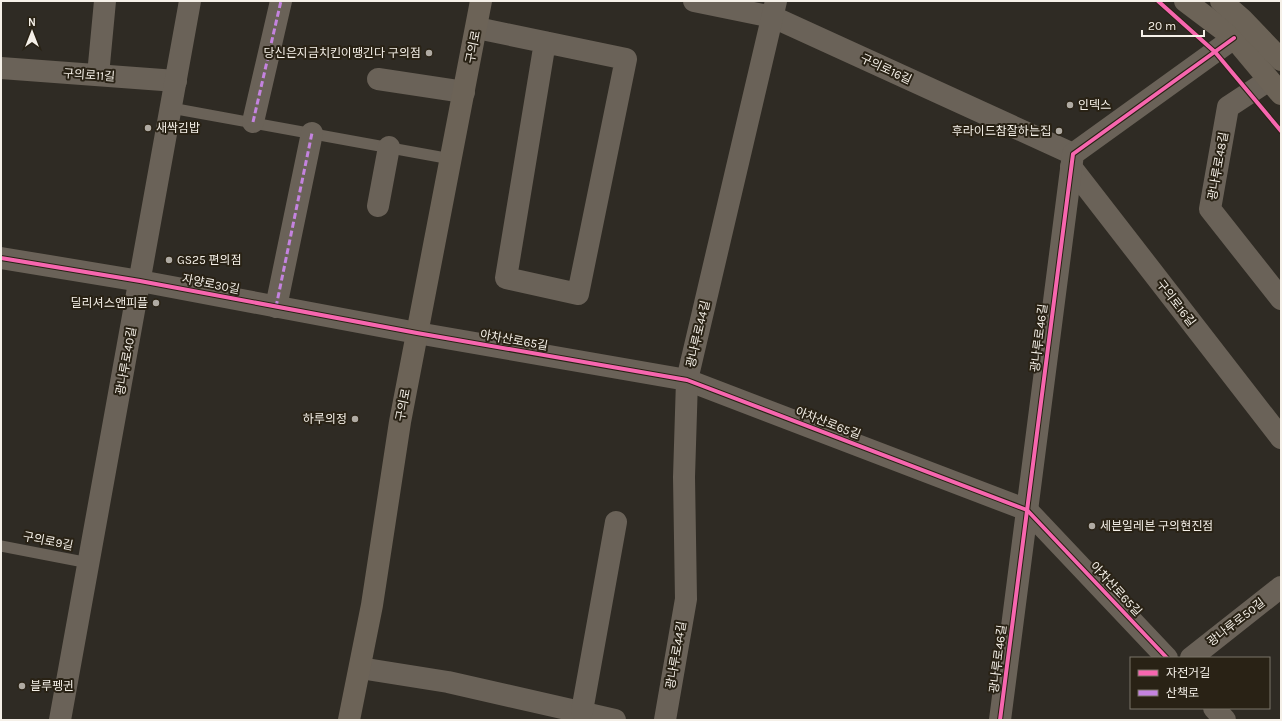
<svg xmlns="http://www.w3.org/2000/svg" width="1282" height="721" viewBox="0 0 1282 721" font-family="Karla,'Noto Sans KR',sans-serif">
<rect width="100%" height="100%" fill="#2f2b24"/>
<g fill="none" stroke-linecap="round" stroke-linejoin="round">
<g stroke="#6a6258" stroke-width="11">
<path d="M171,108L451,159"/>
<path d="M1,546L89,563"/>
</g>
<g stroke="#6a6258" stroke-width="22">
<path d="M694,1L773,17L1073,154"/>
<path d="M477,28L626,59L578,294L506,278L545,42"/>
<path d="M1,68L176,81"/>
<path d="M98,75L105,1"/>
<path d="M378,79L464,92"/>
<path d="M1269,80L1228,107L1210,209L1281,299"/>
<path d="M253,122L281,1"/>
<path d="M1071,167L1281,438"/>
<path d="M378,206L389,147"/>
<path d="M1,258L140,281L417,333L687,380L1027,510L1167,658"/>
<path d="M276,307L312,133"/>
<path d="M1191,658L1281,587"/>
<path d="M360,668L448,682L615,720"/>
<path d="M1214,708L1225,720"/>
<path d="M582,711L616,522"/>
<path d="M60,720L190,1"/>
<path d="M665,720L686,599L684,477L687,380L776,1"/>
<path d="M1000,720L1073,154L1234,38"/>
</g>
<g stroke="#6c6357" stroke-width="22">
<path d="M1185,1L1234,38L1281,94"/>
<path d="M1221,1L1242,19L1281,60"/>
<path d="M349,720L372,605L400,422L481,1"/>
</g>
<g stroke="#c483df" stroke-width="3" stroke-dasharray="6 3" stroke-linecap="butt">
<path d="M253,122L281,1"/>
<path d="M276,307L312,133"/>
</g>
<g stroke="#292215" stroke-width="6">
<g id="cycleway">
<path d="M1158,1L1215,52L1281,131"/>
<path d="M1,258L140,281L417,333L687,380L1027,510L1167,658"/>
<path d="M1000,720L1073,154L1234,38"/>
</g>
</g>
<use href="#cycleway" stroke="#f766af" stroke-width="4"/>
</g>
<g fill="#b0aba3" stroke="#292215" stroke-width="1.5">
<circle cx="429" cy="53" r="4"/>
<circle cx="1070" cy="105" r="4"/>
<circle cx="148" cy="128" r="4"/>
<circle cx="1059" cy="131" r="4"/>
<circle cx="169" cy="260" r="4"/>
<circle cx="156" cy="303" r="4"/>
<circle cx="355" cy="419" r="4"/>
<circle cx="1092" cy="526" r="4"/>
<circle cx="22" cy="686" r="4"/>
</g>
<g text-anchor="middle" dominant-baseline="central" stroke-width="4" stroke-linejoin="round" paint-order="stroke">
<g font-size="12" fill="#f5f0e8" stroke="#292215">
<text transform="translate(473 47) rotate(-79)">구의로</text>
<text transform="translate(886 69) rotate(25)">구의로16길</text>
<text transform="translate(89 75) rotate(4)">구의로11길</text>
<text transform="translate(1218 166) rotate(-80)">광나루로48길</text>
<text transform="translate(211 284) rotate(11)">자양로30길</text>
<text transform="translate(1176 303) rotate(52)">구의로16길</text>
<text transform="translate(698 334) rotate(-77)">광나루로44길</text>
<text transform="translate(1039 338) rotate(-83)">광나루로46길</text>
<text transform="translate(514 340) rotate(10)">아차산로65길</text>
<text transform="translate(126 361) rotate(-80)">광나루로40길</text>
<text transform="translate(403 405) rotate(-79)">구의로</text>
<text transform="translate(828 423) rotate(21)">아차산로65길</text>
<text transform="translate(48 541) rotate(11)">구의로9길</text>
<text transform="translate(1116 589) rotate(47)">아차산로65길</text>
<text transform="translate(1236 622) rotate(-38)">광나루로50길</text>
<text transform="translate(676 655) rotate(-80)">광나루로44길</text>
<text transform="translate(998 659) rotate(-83)">광나루로46길</text>
</g>
<g font-size="12" fill="#f5f0e8" stroke="#292215" text-anchor="start">
<text x="421" y="53" text-anchor="end">당신은지금치킨이땡긴다 구의점</text>
<text x="1078" y="105">인덱스</text>
<text x="156" y="128">새싹김밥</text>
<text x="1051" y="131" text-anchor="end">후라이드참잘하는집</text>
<text x="177" y="260">GS25 편의점</text>
<text x="148" y="303" text-anchor="end">딜리셔스앤피플</text>
<text x="347" y="419" text-anchor="end">하루의정</text>
<text x="1100" y="526">세븐일레븐 구의현진점</text>
<text x="30" y="686">블루펭귄</text>
</g>
</g>
<rect width="1282" height="721" fill="none" stroke="#f5f0e8" stroke-width="4"/>
<rect x="1130" y="657" width="140" height="52" fill="#292215" stroke="#7b7469"/>
<rect x="1138" y="670" width="20" height="6" fill="#f766af" stroke="#7b7469"/>
<text x="1166" y="677" font-size="12" fill="#f5f0e8">자전거길</text>
<rect x="1138" y="690" width="20" height="6" fill="#c483df" stroke="#7b7469"/>
<text x="1166" y="697" font-size="12" fill="#f5f0e8">산책로</text>
<g transform="translate(32 32)" stroke="#292215" stroke-width="3" paint-order="stroke">
<path d="M0-3L7 15L0 10L-7 15Z" fill="#f5f0e8"/>
<text y="-6" font-size="11" font-weight="bold" text-anchor="middle" fill="#f5f0e8">N</text>
</g>
<path d="M1142 30v6h62v-6" fill="none" stroke="#f5f0e8" stroke-width="2"/>
<text x="1148" y="30" font-size="12" fill="#f5f0e8" stroke="#292215" stroke-width="3" paint-order="stroke">20 m</text>
</svg>
